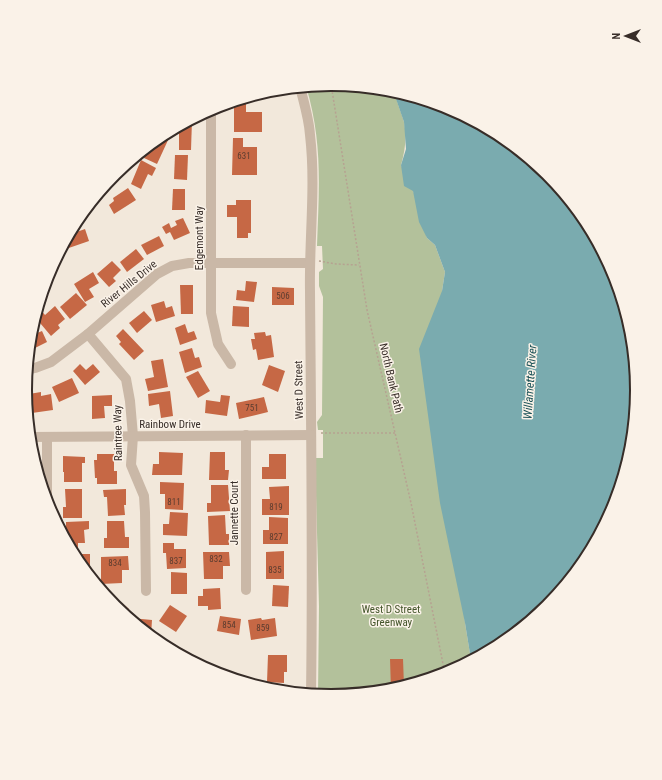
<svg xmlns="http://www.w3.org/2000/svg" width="662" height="780" viewBox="0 0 662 780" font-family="'Roboto Condensed',sans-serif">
<rect width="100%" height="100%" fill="#f2e8db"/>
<path fill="#b3c19b" d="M331,84L395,91C396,102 401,111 404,122C407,137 405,151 401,165L413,190L427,238L435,245L445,272L442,291L465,623L471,660C463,665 455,670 447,673C409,687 358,699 318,695L319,606L315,458H323V430H318L317,422L322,415L323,297L319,286V272L323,269L322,246H317C319,188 323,143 306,86Z"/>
<path fill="#7aabaf" d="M395,91L448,107L501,136L548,174L586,220L614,273L631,331L637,390L631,450L614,507L585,560L547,607L501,645L471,660L465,623L440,503L419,349L442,291L445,272L435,245L427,238L419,222L413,191L404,186L401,165L406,149L404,122L396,99Z"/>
<g fill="#c66845">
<path d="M234,104H246V112H262V132H234Z"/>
<path d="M189,120H192L191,150H179V126Z"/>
<path d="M161,135L169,138L157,164L144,158L150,144Z"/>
<path d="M233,138H243V147H257V175H232Z"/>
<path d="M175,155H188L187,180L174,179Z"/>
<path d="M141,160L156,168L152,176L148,174L141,189L131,184Z"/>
<path d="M128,188L136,200L114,214L109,205L114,201L113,198Z"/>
<path d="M173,189H185V210H172Z"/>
<path d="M236,200H251V233H248V238H237V217H227V205H236Z"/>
<path d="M183,218L190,233L174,240L170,232L166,234L162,227L169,223L171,228L177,225L175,221Z"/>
<path d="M85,229L89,241L63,250L62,247L68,235Z"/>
<path d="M159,236L164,246L147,255L141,245Z"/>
<path d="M136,249L144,259L127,272L120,262Z"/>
<path d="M112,261L121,270L113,278L116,281L109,287L97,274Z"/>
<path d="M93,272L99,283L89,289L94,297L85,302L74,284Z"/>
<path d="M246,281L257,282L254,302L236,300L237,290L245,291Z"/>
<path d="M180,285H193V314H181Z"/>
<path d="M272,287L294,288V305H272Z"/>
<path d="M76,293L87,305L70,319L60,307Z"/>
<path d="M164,301L166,308L172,306L175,316L156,322L151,305Z"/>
<path d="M55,306L65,319L58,325L60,328L51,336L35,317L37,311L40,309L45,315Z"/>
<path d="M233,306L249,307V327L232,326Z"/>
<path d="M144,311L152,320L137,333L129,323Z"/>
<path d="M185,324L188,333L194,331L197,339L180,345L175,328Z"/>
<path d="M123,329L144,351L134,360L119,344L121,342L116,336Z"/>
<path d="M42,331L47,342L29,351L30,336Z"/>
<path d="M265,332L266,336L271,335L274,357L258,360L256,349L253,350L251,339H255L254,333Z"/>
<path d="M192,348L195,358L199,357L202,367L185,373L179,352Z"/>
<path d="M163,359L168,387L148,391L145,379L154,377L151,361Z"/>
<path d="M80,364L86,370L93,364L100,372L85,385L73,371Z"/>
<path d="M269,365L285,371L278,392L262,385Z"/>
<path d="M198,371L210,391L198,398L186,377Z"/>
<path d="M72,378L79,393L59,402L52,387Z"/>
<path d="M170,391L173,416L161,418L159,404L149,406L148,394Z"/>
<path d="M41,392V396L51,394L53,410L32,413L29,394Z"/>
<path d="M112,395V406H104L105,418L92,419V396Z"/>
<path d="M221,395L230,396L227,416L205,413L206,400L220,402Z"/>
<path d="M264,397L268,412L239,419L236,403Z"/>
<path d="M159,452L183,453L182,475H152L153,464H159Z"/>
<path d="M210,452H225V470H229L228,480H209Z"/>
<path d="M97,454H114V471H117V484H97V478H95L94,460H97Z"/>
<path d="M269,454H286V479H262V467H269Z"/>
<path d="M63,456L85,457V463H82V482H64V472H63Z"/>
<path d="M160,482L184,483L183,510L165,509V494H160Z"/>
<path d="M211,485H228L230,511L207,512V503H211Z"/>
<path d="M289,486V515H262V499H270L269,487Z"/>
<path d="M65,489H82V518H63V507H66Z"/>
<path d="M126,489V505H124L125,515L108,516L107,497H104L103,490Z"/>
<path d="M170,512L188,513L187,536L163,535V524H169Z"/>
<path d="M225,515L226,534H229V545H209L208,516Z"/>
<path d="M269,517L288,518V544H263V530H269Z"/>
<path d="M89,521V529L84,530L85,543H78V548H70L65,537H66V522Z"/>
<path d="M107,521H124L125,537H129V548H104V538H107Z"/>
<path d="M163,543H174V549H186V568L167,569L166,553H163Z"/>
<path d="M284,551V579H266V552Z"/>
<path d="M203,552H229L230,566H223V579H204Z"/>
<path d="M73,554H90V565H87V570H90V577L76,560Z"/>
<path d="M128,556L129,570H122V583L101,584V557Z"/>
<path d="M171,572L187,573V594H171Z"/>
<path d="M273,585L289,586L288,607L272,606Z"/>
<path d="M220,588L221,609L208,610V606H198V596H203V589Z"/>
<path d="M113,598L120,604L122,603L129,609L125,615L110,601Z"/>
<path d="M170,605L187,616L176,632L159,621Z"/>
<path d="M220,616L241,619L239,635L217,631Z"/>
<path d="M131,618L152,620L151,635L131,620Z"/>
<path d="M261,618L262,620L275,618L277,636L251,640L248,620Z"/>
<path d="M268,655H287V672H284V683L267,682Z"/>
<path d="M390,659H403L404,686L391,690Z"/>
</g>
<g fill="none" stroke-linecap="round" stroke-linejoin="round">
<g stroke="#b6a291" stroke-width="1.5" stroke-dasharray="2 2" stroke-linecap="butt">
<path d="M331,84L367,310L411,503L445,674"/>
<path d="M319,261L336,264L359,265"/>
<path d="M321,433H395"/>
</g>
<g stroke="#cab8a7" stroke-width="10">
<path d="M211,109V313L218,344L231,364"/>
<path d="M88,334L126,379L130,401L133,436L131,465L144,496L145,512L146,591"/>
<path d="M27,370L35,368L51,362L88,334L157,274L172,266L189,263H309"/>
<path d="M47,502V437"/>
<path d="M246,590V435"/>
</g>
<g stroke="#cab8a7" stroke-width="10">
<path d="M300,87C304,103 309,119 310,135C316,186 309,239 310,291C311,425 313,560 311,694"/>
<path d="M30,437L311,435"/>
</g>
</g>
<g text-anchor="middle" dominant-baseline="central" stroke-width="3" stroke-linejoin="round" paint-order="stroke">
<g font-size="9" fill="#5b3c2f">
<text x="244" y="156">631</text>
<text x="283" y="296">506</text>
<text x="252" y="408">751</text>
<text x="174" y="502">811</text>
<text x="276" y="507">819</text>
<text x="276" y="537">827</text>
<text x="216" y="559">832</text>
<text x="176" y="561">837</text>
<text x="115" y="563">834</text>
<text x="275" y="570">835</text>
<text x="229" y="625">854</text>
<text x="263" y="628">859</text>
</g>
<g font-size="11" fill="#372d28" stroke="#faf2e8">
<text transform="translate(199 238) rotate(-90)">Edgemont Way</text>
<text transform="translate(129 284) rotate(-39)">River Hills Drive</text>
<text transform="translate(391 378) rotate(77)">North Bank Path</text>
<text transform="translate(299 390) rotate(-91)">West D Street</text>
<text x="170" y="424">Rainbow Drive</text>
<text transform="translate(118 433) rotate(-91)">Raintree Way</text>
<text transform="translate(234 513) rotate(-90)">Jannette Court</text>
</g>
<g font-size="11" fill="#44552b" stroke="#faf2e8">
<text x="391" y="609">West D Street<tspan x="391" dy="13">Greenway</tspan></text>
</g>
<g font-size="12" font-style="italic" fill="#1d5358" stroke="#faf2e8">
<text transform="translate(530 382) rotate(-86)">Willamette River</text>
</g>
</g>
<path d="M0 0H662V780H0ZM32 390a299 299 0 1 1 598 0a299 299 0 1 1-598 0Z" fill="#faf2e8" fill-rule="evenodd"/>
<path fill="none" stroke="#372d28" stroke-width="2" d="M32 390a299 299 0 1 1 598 0a299 299 0 1 1-598 0Z"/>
<g transform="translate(626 36) rotate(270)" stroke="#faf2e8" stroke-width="3" paint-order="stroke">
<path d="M0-3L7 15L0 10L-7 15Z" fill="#372d28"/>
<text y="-6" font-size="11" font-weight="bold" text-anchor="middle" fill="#372d28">N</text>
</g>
</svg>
